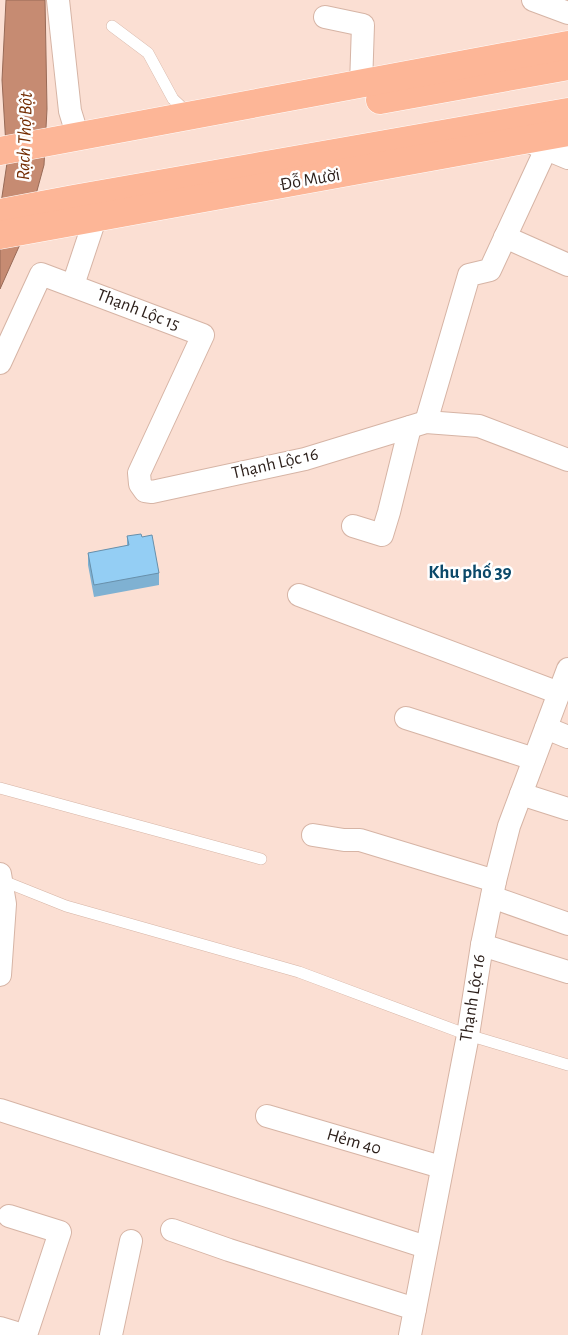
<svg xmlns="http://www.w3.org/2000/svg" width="568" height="1335" viewBox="0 0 568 1335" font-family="'Alegreya Sans',sans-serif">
<rect width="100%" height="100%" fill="#fbdfd3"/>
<path fill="#c68b72" stroke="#986a57" d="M6,0H45L47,109L44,165L26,231L0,289V210L7,163L2,80Z"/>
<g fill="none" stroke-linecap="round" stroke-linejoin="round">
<g stroke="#d6b4a5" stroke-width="12">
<g id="lane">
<path d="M112,26L148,53L173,99L189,114"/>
<path d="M0,788L261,859"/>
<path d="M1,880L66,906L299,972L468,1035L568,1065"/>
</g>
</g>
<g stroke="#d6b4a5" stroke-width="24">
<g id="street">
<path d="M58,0L70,111L78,137"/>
<path d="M533,0L568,13"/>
<path d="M325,17L363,25L361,85"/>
<path d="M532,143L568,158"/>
<path d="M505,237L568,265"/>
<path d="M73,285L95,219"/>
<path d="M0,363L41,274L203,335L139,473L140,484L145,491L152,492L305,459L426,422L479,426L568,460"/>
<path d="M426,422L469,275L490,270L546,149"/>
<path d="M353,526L382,535L389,512L410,427"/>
<path d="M299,595L559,693"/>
<path d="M406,718L534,759"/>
<path d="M546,728L568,737"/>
<path d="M521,794L568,809"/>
<path d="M313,835L344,840H360L495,881"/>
<path d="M0,874L5,904L0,975"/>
<path d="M492,897L568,924"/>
<path d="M482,945L568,972"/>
<path d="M0,1110L426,1247"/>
<path d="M267,1116L441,1167"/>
<path d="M9,1216L60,1232L26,1335"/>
<path d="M172,1230L229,1250L415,1309"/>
<path d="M0,1328L23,1335"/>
<path d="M111,1335L131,1241"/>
<path d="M410,1335L468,1035L482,945L495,881L509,826L568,669"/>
</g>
</g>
<g stroke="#fff" stroke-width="29">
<g id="highway">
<path d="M380,100L568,66"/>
<path d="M0,151L568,45"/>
<path d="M0,213L74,199L568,112"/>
<path d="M0,235L568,132"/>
</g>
</g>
<use href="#lane" stroke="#fff" stroke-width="11"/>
<use href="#street" stroke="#fff" stroke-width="22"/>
<use href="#highway" stroke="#fdb697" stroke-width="28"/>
</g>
<path fill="#7fb1d2" d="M127,536L142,537L159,573V585L94,597L88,565V553L127,546Z"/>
<path fill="#94cef4" stroke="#6890ab" d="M141,534L142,537L152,535L159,573L94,585L88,553L129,545L127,536Z"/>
<g text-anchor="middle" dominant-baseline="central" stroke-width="5" stroke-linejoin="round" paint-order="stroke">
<g font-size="18" fill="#2b1e19" stroke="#fff">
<text transform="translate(310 180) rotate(-10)">Đỗ Mười</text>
<text transform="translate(138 310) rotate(21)">Thạnh Lộc 15</text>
<text transform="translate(275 464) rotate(-13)">Thạnh Lộc 16</text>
<text transform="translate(473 998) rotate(-81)">Thạnh Lộc 16</text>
<text transform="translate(354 1142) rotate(16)">Hẻm 40</text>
</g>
<g font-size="19" font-style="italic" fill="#732c02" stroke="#fff">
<text transform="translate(25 136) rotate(-88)">Rạch Thợ Bột</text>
</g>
<g font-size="19" font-weight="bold" fill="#0b496a" stroke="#fff">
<text x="470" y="572">Khu phố 39</text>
</g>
</g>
</svg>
